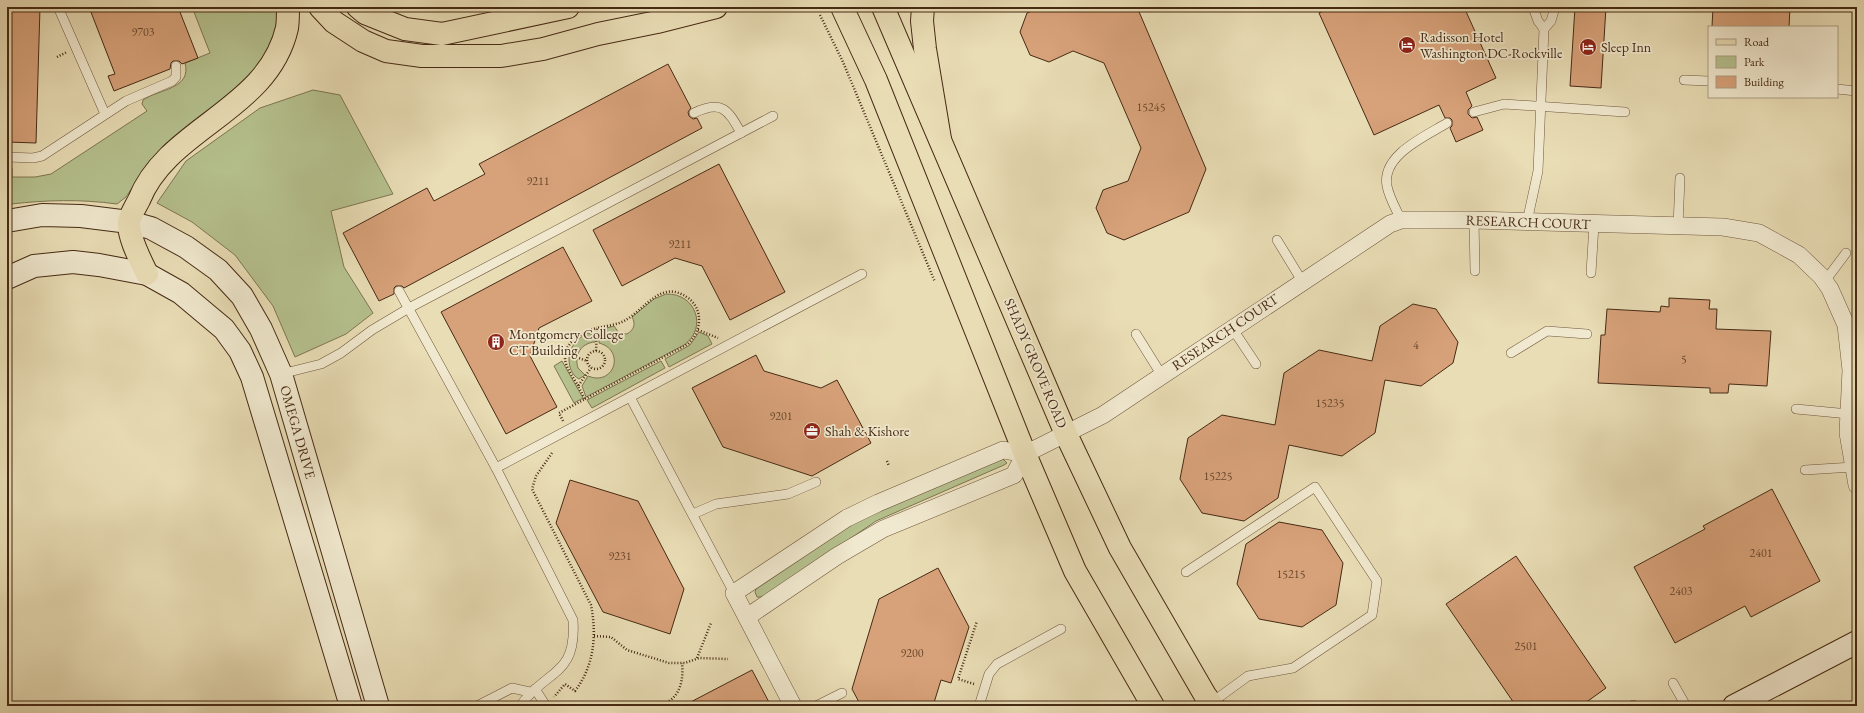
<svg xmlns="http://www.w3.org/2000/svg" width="1864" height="713" viewBox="0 0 1864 713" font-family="'EB Garamond',serif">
<rect width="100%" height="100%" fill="#e9ddb5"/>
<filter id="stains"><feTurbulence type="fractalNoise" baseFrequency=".005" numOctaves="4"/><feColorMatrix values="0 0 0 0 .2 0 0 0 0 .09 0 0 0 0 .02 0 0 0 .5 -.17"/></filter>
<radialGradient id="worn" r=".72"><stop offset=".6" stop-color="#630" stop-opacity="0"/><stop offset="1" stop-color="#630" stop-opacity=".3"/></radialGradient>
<g fill="#b5c18e" stroke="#7e7651">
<path d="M192,7H279L278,22L272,42L257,70L146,167L126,197L117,204C80,199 47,200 11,204L7,199V166L12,168V177H35L51,174L147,111L142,104L143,100C159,89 192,89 185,63L210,53Z"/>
<path d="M412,7H492L446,10Z"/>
<path d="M313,90L340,95L393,194L331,211L344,267L373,313L346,334L295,357L273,306L235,255L192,222L157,203L186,161L260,108Z"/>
<path d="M666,294C696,293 708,328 684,345L586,397L582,386L588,376C614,387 626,350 599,343L600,330L614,326L619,333L627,334C634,330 636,324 632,317L654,299Z"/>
<path d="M699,332L708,336L712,344L669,367L665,359L690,345Z"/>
<path d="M588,333L595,336V342C581,343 574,355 578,368L585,375L579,379C575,377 573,374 571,370C565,354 573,340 588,333Z"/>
<path d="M562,361L583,398L574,403L554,366Z"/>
<path d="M661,361L665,368L592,408L587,400Z"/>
<path d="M1003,459L1007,463L1004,465L876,521L764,597H757L755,592L756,589L855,522Z"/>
</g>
<g fill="#d7a179" stroke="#462a14">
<path d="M7,7H40L36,143L7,142Z"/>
<path d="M89,7H178L198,58L182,64L179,61H173L171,63L170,69L114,91L108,76L115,74Z"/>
<path d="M1041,7H1137L1206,169L1189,212L1124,240L1107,233L1096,208L1103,190L1128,181L1141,148L1104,63L1073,51L1049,62L1030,55L1020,32L1027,13Z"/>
<path d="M1331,7H1464L1496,78L1466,92L1472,106L1468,110V114L1472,118L1477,117L1483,130L1456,142L1450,128L1452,126V120L1450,118H1445L1439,105L1374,135L1319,13Z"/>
<path d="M1575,7H1606L1601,88L1570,86Z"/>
<path d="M1713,7H1790L1789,27H1712Z"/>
<path d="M668,64L691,108L688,112L689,116L693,119L697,118L702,128L404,288L402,286H396L394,288V294L379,301L343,233L427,188L434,201L485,174L479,164Z"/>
<path d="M719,164L785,292L730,320L702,266L675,258L622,286L593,230Z"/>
<path d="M563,247L592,301L539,328L530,356L557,407L506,434L441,312Z"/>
<path d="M1669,298L1710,300L1709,309H1717L1716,329L1771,331L1767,386L1729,384L1728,393H1710V388L1598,383L1601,335H1605L1607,309L1660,312L1661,306L1669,307Z"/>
<path d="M1413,304L1436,309L1458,342L1453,363L1421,386L1385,380L1375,433L1342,456L1289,445L1278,498L1244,521L1202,513L1180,479L1188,438L1222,415L1275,425L1284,373L1319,350L1372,361L1380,326Z"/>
<path d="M756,355L764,371L821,388L837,380L871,443L812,476L723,447L692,388Z"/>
<path d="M570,480L638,501L684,589L670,634L603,612L556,523Z"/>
<path d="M1772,489L1820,581L1751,617L1745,606L1675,643L1634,567L1705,529L1703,526Z"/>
<path d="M1279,522L1322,530L1343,563L1336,605L1302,627L1259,619L1237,584L1246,544Z"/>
<path d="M1516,556L1606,688L1581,706H1516L1446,604Z"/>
<path d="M938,568L969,627L951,683L941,680L933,706H861L852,689L879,599Z"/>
<path d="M752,670L771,706H683Z"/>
</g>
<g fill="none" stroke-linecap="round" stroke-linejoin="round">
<g stroke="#6f573c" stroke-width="10">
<g id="lane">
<path d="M58,7L105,114"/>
<path d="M1533,7L1538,21L1544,29"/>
<path d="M1684,80L1709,81"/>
<path d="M1837,89L1856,91"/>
<path d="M1474,112L1504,104L1625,112"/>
<path d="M694,113C722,99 728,110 741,133"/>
<path d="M7,157L33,158L42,156L126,101L172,81L176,77V66"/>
<path d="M1401,220C1396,209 1389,197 1387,186C1381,155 1426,136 1447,123"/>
<path d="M1474,220L1475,271"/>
<path d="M1527,222L1538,171L1544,29L1551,21L1555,7"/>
<path d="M1678,226L1680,178"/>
<path d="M1277,240L1302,281"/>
<path d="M1591,273L1594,225"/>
<path d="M1825,281L1846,253"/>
<path d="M399,291L496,468L573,620C577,677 546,669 520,706"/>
<path d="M1232,328L1256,364"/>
<path d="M1136,334L1161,374"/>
<path d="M1511,353L1547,331L1587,334"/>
<path d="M281,374L321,364L341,353L372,330L409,308L773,116"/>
<path d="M1796,409L1849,414"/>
<path d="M496,468L630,397"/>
<path d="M1805,470L1853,467"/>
<path d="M693,514L716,504L788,494L816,482"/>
<path d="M1186,572L1315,487L1377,581L1372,615L1293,668L1248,676L1211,703"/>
<path d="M734,593L630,397L862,274"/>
<path d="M1673,683L1686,706"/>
<path d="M535,689L546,706"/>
<path d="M1633,705L1634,706"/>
<path d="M477,706L512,688L530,692"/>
<path d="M816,706L842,693"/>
<path d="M979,706L989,674L997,664L1061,629"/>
</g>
</g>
<g stroke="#6f573c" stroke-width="18">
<g id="street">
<path d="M747,617L837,556L883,529L1014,475L1025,454"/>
<path d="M793,706L734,593L847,518L878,503L1003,450L1025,454L1103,415L1390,224L1401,220H1474L1723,227L1759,233L1799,255L1821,276L1830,289L1846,325L1851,370L1848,433L1857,485"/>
</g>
</g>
<g stroke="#462a14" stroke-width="24">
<g id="secondary">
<path d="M7,221L42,215L81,216L129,222L151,228L186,247L218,270L242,296L261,329L281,374L378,706"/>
<path d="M7,278L34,266L73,262L99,265L147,274L181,293L224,329L240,351L252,377L351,706"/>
<path d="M1734,706L1857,642"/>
</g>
</g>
<g stroke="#462a14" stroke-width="24">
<g id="primary">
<path d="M842,7L876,80L1025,454L1075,571L1153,706"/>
<path d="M883,7L1066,434L1120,548L1205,695L1213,706"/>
</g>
</g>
<g stroke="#462a14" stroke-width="24">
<g id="highway">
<path d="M320,7L334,22L363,41L386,51L422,56H501L543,49L598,34L657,22L716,7"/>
<path d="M358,7L365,13L405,29L442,34L568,7"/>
<path d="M923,7L922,21L925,49L940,139"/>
<path d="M147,274C141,261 128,237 129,222C130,215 136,206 139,200C168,127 268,111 287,28C288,22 288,14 288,7"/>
</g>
</g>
<g stroke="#462a14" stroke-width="2.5" stroke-dasharray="1 2" stroke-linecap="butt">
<path d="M820,15L843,62L935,282"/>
<path d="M57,57L67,52"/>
<path d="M698,330L718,338"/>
<circle cx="596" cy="360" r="9"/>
<path d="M565,353L587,361"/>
<path d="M578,386C574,378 565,367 565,358C564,342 584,331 597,328"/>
<path d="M585,399L688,344C695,337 699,330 699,319C699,311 695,303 688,298C661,278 645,310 624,321C616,325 606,326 597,328L596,351"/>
<path d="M563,421L559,413L585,399L578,386L591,368"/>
<path d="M552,453L536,476L532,489L591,605C597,636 594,666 575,691L565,684L554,697"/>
<path d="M887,461L889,466"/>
<path d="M594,636L611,637L627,650L669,663H685L699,658L728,659"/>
<path d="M697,658L711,623"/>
<path d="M974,684L958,679L977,621"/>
<path d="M646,706C651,705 656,707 661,705C680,699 684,680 682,663"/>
</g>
<use href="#lane" stroke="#f1e9cf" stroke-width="9"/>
<use href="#street" stroke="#f1e9cf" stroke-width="17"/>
<use href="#secondary" stroke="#f1e9cf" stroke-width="22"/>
<use href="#primary" stroke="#e9ddb5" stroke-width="22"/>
<use href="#highway" stroke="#e9ddb5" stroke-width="22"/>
</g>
<defs>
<g id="hotel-disc" transform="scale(0.9)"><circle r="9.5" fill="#8f2418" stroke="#f1e9cf"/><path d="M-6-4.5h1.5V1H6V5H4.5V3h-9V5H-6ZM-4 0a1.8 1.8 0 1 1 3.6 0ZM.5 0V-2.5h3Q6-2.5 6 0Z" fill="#fff"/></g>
<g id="building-disc" transform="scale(0.9)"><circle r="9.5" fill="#8f2418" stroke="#f1e9cf"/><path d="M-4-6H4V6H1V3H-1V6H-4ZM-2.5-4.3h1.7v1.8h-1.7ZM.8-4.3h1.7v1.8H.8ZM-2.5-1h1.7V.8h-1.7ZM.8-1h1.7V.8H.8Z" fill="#fff"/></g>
<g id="office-disc" transform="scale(0.9)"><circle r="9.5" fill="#8f2418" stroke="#f1e9cf"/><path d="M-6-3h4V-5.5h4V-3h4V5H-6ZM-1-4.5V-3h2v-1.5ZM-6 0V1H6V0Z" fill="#fff"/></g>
</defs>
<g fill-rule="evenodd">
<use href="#hotel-disc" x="1407" y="45"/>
<use href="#hotel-disc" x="1588" y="47"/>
<use href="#building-disc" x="496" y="342"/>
<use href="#office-disc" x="812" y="431"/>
</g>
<g text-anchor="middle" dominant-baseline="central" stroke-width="3.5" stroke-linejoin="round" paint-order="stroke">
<g font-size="12" fill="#6a482d">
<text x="143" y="32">9703</text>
<text x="1151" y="107">15245</text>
<text x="538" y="181">9211</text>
<text x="680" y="244">9211</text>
<text x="1416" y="345">4</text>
<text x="1684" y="359">5</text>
<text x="1330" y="403">15235</text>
<text x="781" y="416">9201</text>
<text x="1218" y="476">15225</text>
<text x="1761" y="553">2401</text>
<text x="620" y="556">9231</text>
<text x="1291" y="574">15215</text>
<text x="1681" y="591">2403</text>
<text x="1526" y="646">2501</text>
<text x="912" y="653">9200</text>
</g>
<g font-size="14" fill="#462a14" stroke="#f1e9cf" text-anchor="start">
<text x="1420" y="37">Radisson Hotel<tspan x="1420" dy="16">Washington DC-Rockville</tspan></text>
<text x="1601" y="47">Sleep Inn</text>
<text x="509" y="334">Montgomery College<tspan x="509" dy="16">CT Building</tspan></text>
<text x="825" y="431">Shah &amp; Kishore</text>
</g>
<g font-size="14" fill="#462a14" stroke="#f1e9cf">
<text transform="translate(1528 222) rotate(2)">RESEARCH COURT</text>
<text transform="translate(1225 332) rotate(-34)">RESEARCH COURT</text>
<text transform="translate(1036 363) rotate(67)">SHADY GROVE ROAD</text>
<text transform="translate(298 432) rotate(74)">OMEGA DRIVE</text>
</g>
</g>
<rect width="1864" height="713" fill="none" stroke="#e9ddb5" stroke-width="24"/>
<rect x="8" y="8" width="1848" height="697" fill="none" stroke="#462a14" stroke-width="2"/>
<rect x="12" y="12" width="1840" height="689" fill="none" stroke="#462a14"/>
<rect x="1708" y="26" width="130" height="72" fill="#f1e9cf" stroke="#ad9d84"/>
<rect x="1716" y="39" width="20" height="6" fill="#e9ddb5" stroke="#ad9d84"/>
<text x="1744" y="46" font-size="12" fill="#462a14">Road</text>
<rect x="1716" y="56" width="20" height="12" fill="#b5c18e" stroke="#ad9d84"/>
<text x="1744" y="66" font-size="12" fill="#462a14">Park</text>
<rect x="1716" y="76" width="20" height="12" fill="#d7a179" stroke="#ad9d84"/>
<text x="1744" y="86" font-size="12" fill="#462a14">Building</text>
<rect width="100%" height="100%" filter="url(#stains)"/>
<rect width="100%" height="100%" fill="url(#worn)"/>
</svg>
